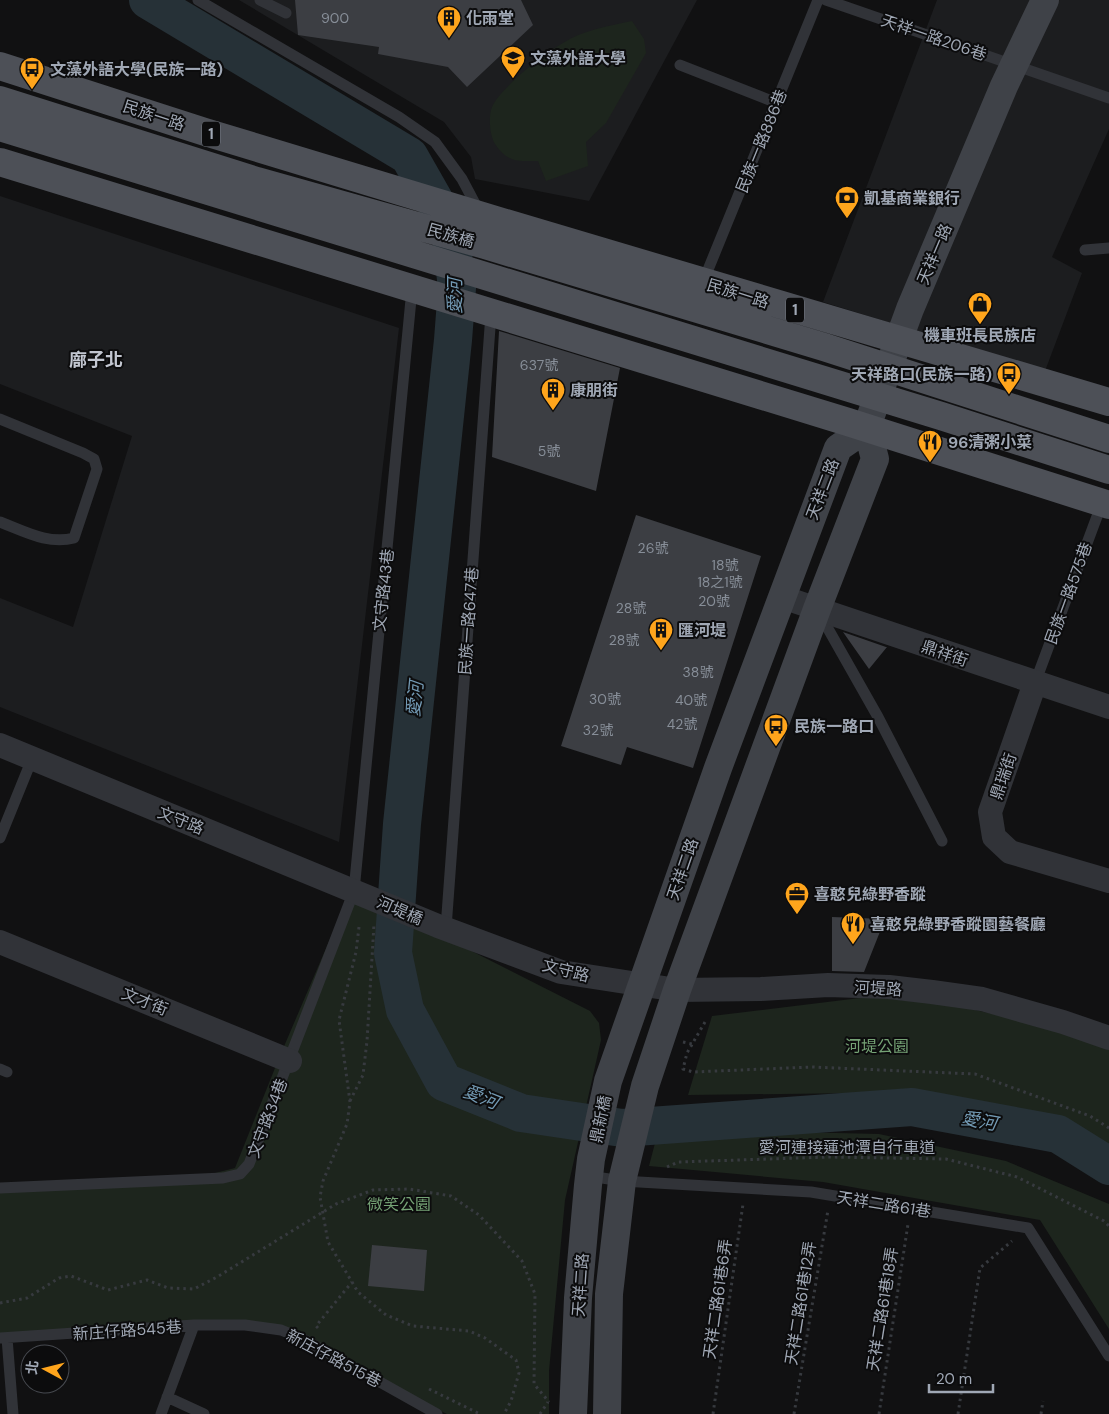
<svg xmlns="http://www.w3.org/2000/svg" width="1109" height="1414" font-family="'DM Sans','Noto Sans TC',sans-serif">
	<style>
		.built { fill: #1c1d1f }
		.green { fill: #1d251d }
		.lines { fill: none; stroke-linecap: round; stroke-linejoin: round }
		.river { stroke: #263137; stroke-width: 38 }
		.building { fill: #3c3e43 }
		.path { stroke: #373a3f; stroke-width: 3; stroke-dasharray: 2.5 4; stroke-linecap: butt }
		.lane { stroke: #313338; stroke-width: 11 }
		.street { stroke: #313338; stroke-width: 24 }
		.secondary { stroke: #3f4248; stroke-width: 28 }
		.primary { stroke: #4d5057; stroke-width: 28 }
		.labels { text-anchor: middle; stroke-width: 4; stroke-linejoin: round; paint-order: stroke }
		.number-label { font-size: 14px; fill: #878e98 }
		.shield { fill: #0c0c0d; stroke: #747983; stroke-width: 1 }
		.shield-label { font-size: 15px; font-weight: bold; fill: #a0a8b5 }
		.poi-label { font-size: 16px; font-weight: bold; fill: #a0a8b5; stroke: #0c0c0d; text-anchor: start }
		.street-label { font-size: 16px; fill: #a0a8b5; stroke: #0c0c0d }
		.park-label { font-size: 16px; fill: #75a275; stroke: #0c0c0d }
		.water-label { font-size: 18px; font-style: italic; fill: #739ab4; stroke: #0c0c0d }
		.neighbourhood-label { font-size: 18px; font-weight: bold; fill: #c2c6d0; stroke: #0c0c0d }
	</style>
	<rect width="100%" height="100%" fill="#111112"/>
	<!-- built -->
	<path class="built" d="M239,0h458l-108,201 -114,-22 -4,-22 -27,-35z
		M937,0h172v129l-57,128 30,16 -37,98 -222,-69z
		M0,196l399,132 -60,514 -339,-135v-109l73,29 59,-191 -132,-52z"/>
	<!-- green -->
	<path class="green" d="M632,21l12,18 2,14 -40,70 -20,19 2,24 -42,15 -8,-20c-21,0 -30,2 -43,-17 -5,-8 -7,-27 -3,-37 8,-19 53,-54 71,-64 20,-13 46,-17 69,-22z
		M351,890l239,121 9,12 2,17 -36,160 -16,171v43h-102l-59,-28 -83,-46 -60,-15 -245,13v-150l211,-14 24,-6 44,-110z
		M868,997l85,8 89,20 67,25v101l-81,-41 -87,-15 -80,-2 -173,2 24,-79z
		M660,1124l9,5 210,5 127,27 103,43v125l-69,-109 -217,-38 -174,-16z"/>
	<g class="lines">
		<!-- river -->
		<path class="river" d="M148,0l261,156 41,72 7,60 -4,52 -51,484 -9,129 12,57 39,72 77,31 101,15 290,-21 146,27 51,32"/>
	</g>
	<!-- building -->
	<path class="building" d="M295,0h226l12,25 -66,62 -19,-20 -70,-13 1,-7 -81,-12z
		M499,331l121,37 -24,123 -104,-34z
		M636,515l125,41 -68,212 -66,-21 -6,18 -60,-19z
		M843,632l43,15h1l-18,22z
		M832,917l53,2 -21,53 -32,-1z
		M372,1245l55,5 -3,41 -56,-5z"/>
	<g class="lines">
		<!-- path -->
		<path class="path" d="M359,927l-3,25 -17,68 11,82 -3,22 -24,57 -3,16 8,45 30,50 28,23 27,11 56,5 16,7 31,22 3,13 -8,28 -7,13
			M705,1022l-18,31 -4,16 10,3 119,-5 163,7 115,42 19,12
			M683,1042l9,2
			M350,1101l13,-26 4,-34 7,-117
			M667,1167l11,-5 151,-5 117,2 71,18 87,44 5,5
			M0,1303l27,-5 32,-20 12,-2 37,14 39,-10 21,8 26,1 23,-12 119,-73 37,-14 36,-1 42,7 28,19 43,46 13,33 -1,90 15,18
			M318,1328l-2,-2 36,-44
			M429,1389l51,25
			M540,1414l8,-12
			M713,1414l30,-210
			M794,1414l34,-204
			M879,1414l29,-190
			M958,1414l22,-146 32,-27
			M1041,1414l2,-13"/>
		<!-- lane -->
		<path class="lane" d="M198,0l201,117 36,25 27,37 18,34
			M260,0l26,13
			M826,0l283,98
			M680,65l97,38
			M1085,250l24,-2
			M703,282l115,-282
			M0,419l83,34 11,6 3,10 -23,69c-26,7 -50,-7 -74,-16
			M818,611l60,106 64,124
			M1035,683l67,-180
			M0,838l32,-79
			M446,928l45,-614
			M0,1069l7,3
			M589,1176l33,5 189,11 217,36 81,128
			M0,1188l223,-10 17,-4 9,-10 105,-273 58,-602
			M0,1338l194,-13h51l36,5 24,10 132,74
			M7,1338l6,76
			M167,1397l37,17
			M161,1414l33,-89"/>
		<!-- street -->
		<path class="street" d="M782,597l327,110
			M1035,683l-45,129 4,25 16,15 99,29
			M0,745l438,181 123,46 116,18 84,-1 67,-4 61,2 43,5 50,7 81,23 46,16
			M0,942l290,119"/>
		<!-- secondary -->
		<path class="secondary" d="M870,418l40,-109 94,-223 41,-86
			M573,1414l5,-116 10,-113 3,-26 17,-78 110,-313 120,-320 29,-20
			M607,1414l2,-120 13,-113 23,-95 32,-96 140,-381 58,-150 -8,-31"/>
		<!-- primary -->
		<path class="primary" d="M0,66l205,66 277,84 627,186
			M0,100l257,81 228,64 339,102 285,92
			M0,127l941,289 168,54
			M0,162l848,260 261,83"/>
	</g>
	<!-- icons -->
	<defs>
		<symbol id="building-pin" viewBox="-11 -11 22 30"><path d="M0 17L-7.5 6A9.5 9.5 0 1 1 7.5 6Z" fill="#ffa51c" stroke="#0c0c0d"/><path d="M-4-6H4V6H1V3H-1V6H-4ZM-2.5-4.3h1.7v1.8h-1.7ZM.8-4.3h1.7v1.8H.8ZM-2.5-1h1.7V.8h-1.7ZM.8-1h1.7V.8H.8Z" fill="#111"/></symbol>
		<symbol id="university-pin" viewBox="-11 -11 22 30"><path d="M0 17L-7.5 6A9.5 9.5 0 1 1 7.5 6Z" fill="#ffa51c" stroke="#0c0c0d"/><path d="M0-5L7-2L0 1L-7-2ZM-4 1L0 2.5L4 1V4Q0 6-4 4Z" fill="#111"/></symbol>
		<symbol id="bus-pin" viewBox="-11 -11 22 30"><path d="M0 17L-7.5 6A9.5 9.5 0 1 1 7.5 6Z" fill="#ffa51c" stroke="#0c0c0d"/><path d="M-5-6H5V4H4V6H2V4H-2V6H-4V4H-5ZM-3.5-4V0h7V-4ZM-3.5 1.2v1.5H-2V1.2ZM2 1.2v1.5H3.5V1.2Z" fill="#111"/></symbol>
		<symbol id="bank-pin" viewBox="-11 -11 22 30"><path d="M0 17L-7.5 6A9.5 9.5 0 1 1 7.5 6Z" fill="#ffa51c" stroke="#0c0c0d"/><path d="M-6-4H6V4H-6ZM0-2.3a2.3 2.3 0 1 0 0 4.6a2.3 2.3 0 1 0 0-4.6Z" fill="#111"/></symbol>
		<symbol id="shop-pin" viewBox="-11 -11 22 30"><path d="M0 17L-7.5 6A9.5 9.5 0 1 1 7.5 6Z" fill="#ffa51c" stroke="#0c0c0d"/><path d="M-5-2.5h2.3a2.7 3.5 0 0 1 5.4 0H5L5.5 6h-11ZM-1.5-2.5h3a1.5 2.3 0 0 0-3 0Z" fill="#111"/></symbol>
		<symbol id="restaurant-pin" viewBox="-11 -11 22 30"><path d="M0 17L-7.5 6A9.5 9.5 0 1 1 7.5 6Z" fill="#ffa51c" stroke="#0c0c0d"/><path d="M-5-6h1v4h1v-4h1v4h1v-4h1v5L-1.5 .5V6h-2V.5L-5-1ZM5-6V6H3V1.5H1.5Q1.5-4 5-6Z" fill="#111"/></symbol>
		<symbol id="office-pin" viewBox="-11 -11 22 30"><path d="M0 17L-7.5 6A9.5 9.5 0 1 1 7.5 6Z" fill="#ffa51c" stroke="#0c0c0d"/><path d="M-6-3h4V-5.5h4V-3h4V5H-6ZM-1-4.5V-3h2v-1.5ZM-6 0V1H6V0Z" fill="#111"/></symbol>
	</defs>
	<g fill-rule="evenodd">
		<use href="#building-pin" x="435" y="4" width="28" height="38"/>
		<use href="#university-pin" x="499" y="44" width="28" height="38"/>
		<use href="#bus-pin" x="18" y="55" width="28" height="38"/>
		<use href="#bank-pin" x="833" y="184" width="28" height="38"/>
		<use href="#shop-pin" x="966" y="290" width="28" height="38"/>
		<use href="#bus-pin" x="995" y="360" width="28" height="38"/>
		<use href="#building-pin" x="539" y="376" width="28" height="38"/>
		<use href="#restaurant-pin" x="916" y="428" width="28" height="38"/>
		<use href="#building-pin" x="647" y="616" width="28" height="38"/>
		<use href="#bus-pin" x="762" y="712" width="28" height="38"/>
		<use href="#office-pin" x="783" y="880" width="28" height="38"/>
		<use href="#restaurant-pin" x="839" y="910" width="28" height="38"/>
	</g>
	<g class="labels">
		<!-- number labels -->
		<g class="number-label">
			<text x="335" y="23">900</text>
			<text x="539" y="370">637號</text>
			<text x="549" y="456">5號</text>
			<text x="653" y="553">26號</text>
			<text x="725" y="570">18號</text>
			<text x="720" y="587">18之1號</text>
			<text x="714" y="606">20號</text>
			<text x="631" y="613">28號</text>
			<text x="624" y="645">28號</text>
			<text x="698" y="677">38號</text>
			<text x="605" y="704">30號</text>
			<text x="691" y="705">40號</text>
			<text x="682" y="729">42號</text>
			<text x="598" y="735">32號</text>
		</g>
		<!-- shield labels -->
		<g class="shield">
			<rect x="202" y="121.5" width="18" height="25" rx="4"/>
			<rect x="786" y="297.5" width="18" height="25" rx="4"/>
		</g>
		<g class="shield-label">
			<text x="211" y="139">1</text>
			<text x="795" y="315">1</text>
		</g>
		<!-- poi labels -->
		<g class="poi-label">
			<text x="466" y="24">化雨堂</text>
			<text x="530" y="64">文藻外語大學</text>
			<text x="50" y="75">文藻外語大學(民族一路)</text>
			<text x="864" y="204">凱基商業銀行</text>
			<text x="980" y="341" text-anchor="middle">機車班長民族店</text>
			<text x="992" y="380" text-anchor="end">天祥路口(民族一路)</text>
			<text x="570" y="396">康朋街</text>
			<text x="948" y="448">96清粥小菜</text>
			<text x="678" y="636">匯河堤</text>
			<text x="794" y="732">民族一路口</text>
			<text x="814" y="900">喜憨兒綠野香蹤</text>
			<text x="870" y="930">喜憨兒綠野香蹤園藝餐廳</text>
		</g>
		<!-- street labels -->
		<g class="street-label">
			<text transform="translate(934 37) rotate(19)" y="6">天祥一路206巷</text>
			<text transform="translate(154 115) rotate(18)" y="6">民族一路</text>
			<text transform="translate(761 141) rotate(-68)" y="6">民族一路886巷</text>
			<text transform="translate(451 235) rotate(16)" y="6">民族橋</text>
			<text transform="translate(934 254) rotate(-67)" y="6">天祥一路</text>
			<text transform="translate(738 293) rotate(17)" y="6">民族一路</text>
			<text transform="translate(822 489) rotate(-69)" y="6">天祥二路</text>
			<text transform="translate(383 590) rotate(-84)" y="6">文守路43巷</text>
			<text transform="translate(1068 593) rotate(-70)" y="6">民族一路575巷</text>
			<text transform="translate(468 621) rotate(-86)" y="6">民族一路647巷</text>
			<text transform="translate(945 653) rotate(19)" y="6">鼎祥街</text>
			<text transform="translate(1003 776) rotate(-71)" y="6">鼎瑞街</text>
			<text transform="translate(181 820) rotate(22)" y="6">文守路</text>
			<text transform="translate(682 869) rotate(-71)" y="6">天祥二路</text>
			<text transform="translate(400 910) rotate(23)" y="6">河堤橋</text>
			<text transform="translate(566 970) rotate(14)" y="6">文守路</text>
			<text transform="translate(878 988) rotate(3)" y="6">河堤路</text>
			<text transform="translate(145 1001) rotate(22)" y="6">文才街</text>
			<text transform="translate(267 1118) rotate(-69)" y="6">文守路34巷</text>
			<text transform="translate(600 1119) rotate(-78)" y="6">鼎新橋</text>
			<text x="847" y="1153">愛河連接蓮池潭自行車道</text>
			<text transform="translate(884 1204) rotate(9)" y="6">天祥二路61巷</text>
			<text transform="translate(580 1285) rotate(-86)" y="6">天祥二路</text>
			<text transform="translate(717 1299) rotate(-82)" y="6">天祥二路61巷6弄</text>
			<text transform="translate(800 1303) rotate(-81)" y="6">天祥二路61巷12弄</text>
			<text transform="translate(882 1309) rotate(-81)" y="6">天祥二路61巷18弄</text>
			<text transform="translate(127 1330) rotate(-4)" y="6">新庄仔路545巷</text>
			<text transform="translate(334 1358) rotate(28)" y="6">新庄仔路515巷</text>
		</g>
		<!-- park labels -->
		<g class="park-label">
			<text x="877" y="1052">河堤公園</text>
			<text x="399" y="1210">微笑公園</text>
		</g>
		<!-- water labels -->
		<g class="water-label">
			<text transform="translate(455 296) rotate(-90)" y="6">愛河</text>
			<text transform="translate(415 699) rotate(-84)" y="6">愛河</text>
			<text transform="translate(481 1097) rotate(22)" y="6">愛河</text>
			<text transform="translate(979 1121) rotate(10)" y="6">愛河</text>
		</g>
		<!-- neighbourhood labels -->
		<g class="neighbourhood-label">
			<text x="96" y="366">廍子北</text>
		</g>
	</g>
	<!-- north arrow -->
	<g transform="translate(45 1369) rotate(277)"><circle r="24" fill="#0c0c0d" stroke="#474a50"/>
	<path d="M0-4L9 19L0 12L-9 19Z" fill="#ffa51c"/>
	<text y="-8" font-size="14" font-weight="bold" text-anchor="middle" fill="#a0a8b5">北</text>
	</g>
	<!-- scale -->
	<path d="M929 1384v8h64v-8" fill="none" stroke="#a0a8b5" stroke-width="2.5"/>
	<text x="936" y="1384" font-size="15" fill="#a0a8b5" stroke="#0c0c0d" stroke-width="4" paint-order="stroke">20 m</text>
</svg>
